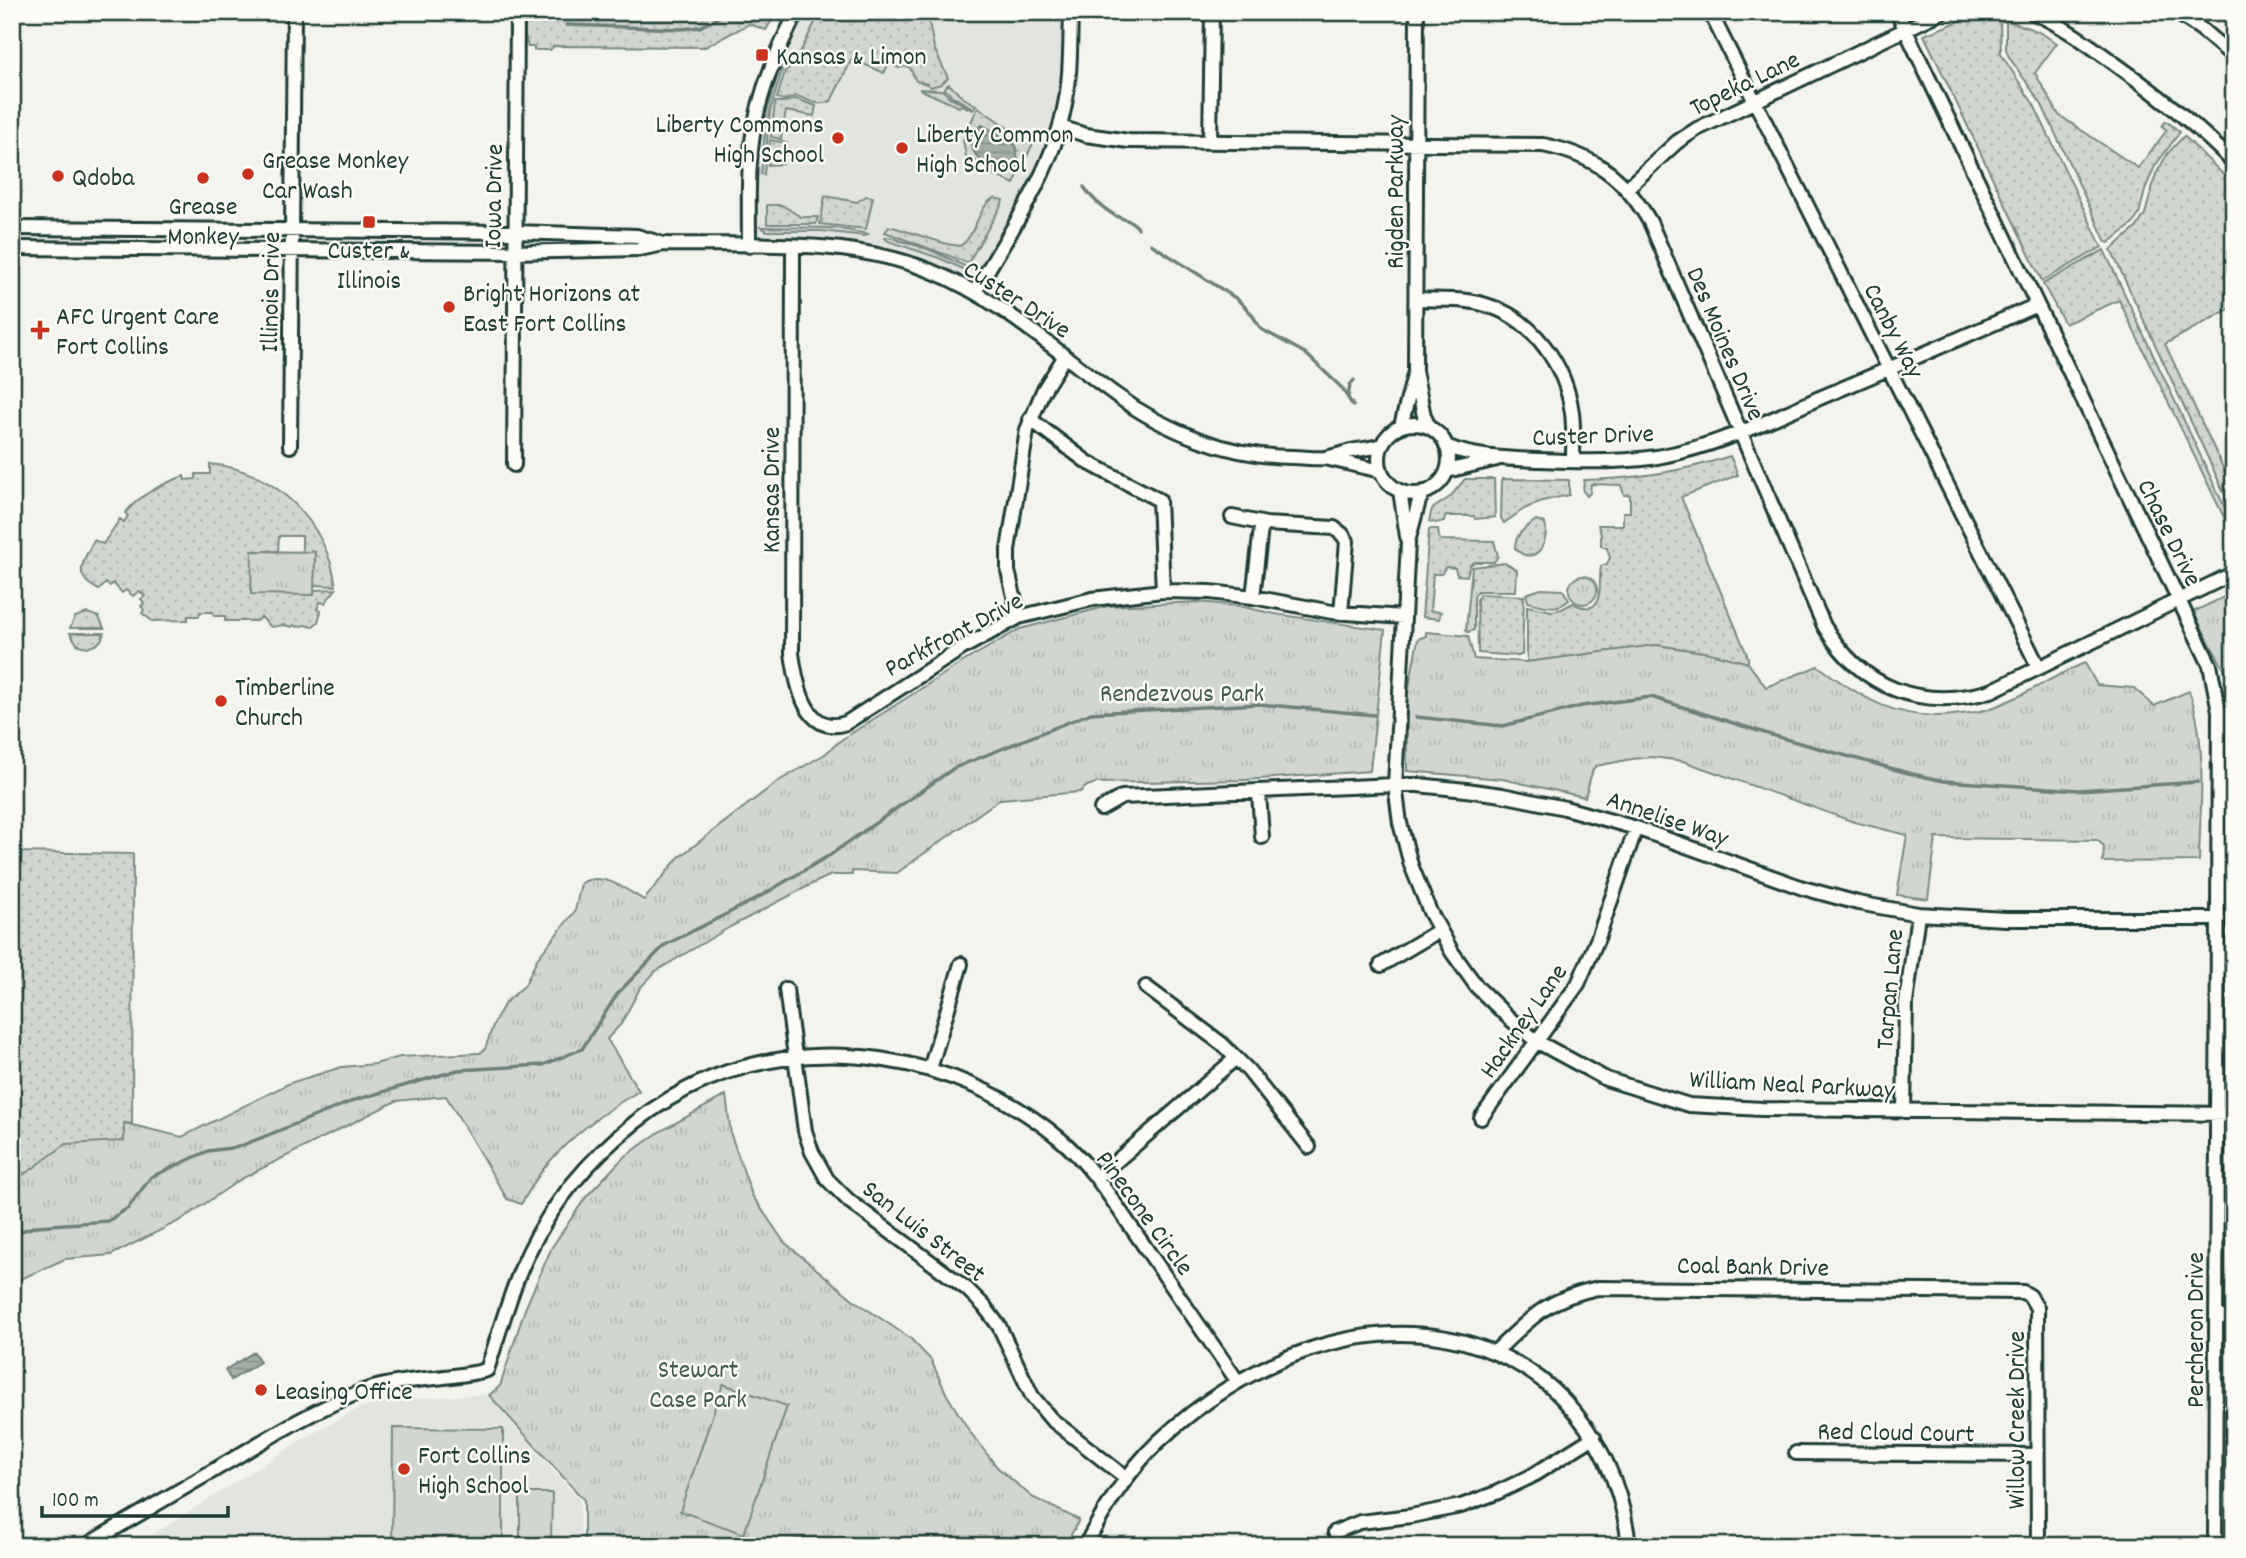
<svg xmlns="http://www.w3.org/2000/svg" width="2246" height="1558" font-family="Dekko,sans-serif">
	<style>
		.built { fill: #e2e5df }
		.grass { fill: url(#grass-dots); stroke: #788a82; stroke-width: 2 }
		.park { fill: url(#park-tufts); stroke: #788a82; stroke-width: 2 }
		.pitch { fill: #d1d6d1; stroke: #788a82; stroke-width: 2 }
		.water { fill: url(#water-rules); stroke: #6e8179; stroke-width: 2 }
		.lines { fill: none; stroke-linecap: round; stroke-linejoin: round }
		.stream { stroke: #6e8179; stroke-width: 3.5 }
		.minor-casing { stroke: #1f3d34; stroke-width: 18 }
		.minor { stroke: #fdfcf7; stroke-width: 12 }
		.poi-dot { fill: #c8321e; stroke: #fdfcf7; stroke-width: 2.5 }
		.labels { text-anchor: middle; stroke-width: 5; stroke-linejoin: round; paint-order: stroke }
		.poi-label { font-size: 26px; fill: #1f3d34; stroke: #fdfcf7; text-anchor: start }
		.street-label { font-size: 26px; fill: #1f3d34; stroke: #fdfcf7 }
		.park-label { font-size: 26px; fill: #435c53; stroke: #fdfcf7 }
	</style>
	<defs>
		<pattern id="grass-dots" width="8" height="8" patternUnits="userSpaceOnUse" patternTransform="scale(1.75)"><rect width="8" height="8" fill="#d1d6d1"/><path d="M2 2h.1M6 6h.1" fill="none" stroke="#b3b9b4" stroke-width="1.8" stroke-linecap="round"/></pattern>
		<pattern id="park-tufts" width="24" height="20" patternUnits="userSpaceOnUse" patternTransform="scale(1.75)"><rect width="24" height="20" fill="#d1d6d1"/><path d="M3 7l-1-3M5 7V3M7 7l1-3M15 17l-1-3M17 17v-4M19 17l1-3" fill="none" stroke="#b3b9b4"/></pattern>
		<pattern id="water-rules" width="6" height="5" patternUnits="userSpaceOnUse" patternTransform="scale(1.75)"><rect width="6" height="5" fill="#a3aea7"/><path d="M0 2.5h6" fill="none" stroke="#848f89"/></pattern>
	</defs>
	<rect width="100%" height="100%" fill="#f4f4ef"/>
	<filter id="ink" filterUnits="userSpaceOnUse"><feTurbulence type="fractalNoise" baseFrequency=".0143" numOctaves="2"/><feDisplacementMap in="SourceGraphic" scale="14" xChannelSelector="R" yChannelSelector="G"/><feConvolveMatrix kernelMatrix="1 2 1 2 8 2 1 2 1" color-interpolation-filters="sRGB"/></filter>
	<g filter="url(#ink)">
		<!-- built -->
		<path class="built" d="M797,12h274l-11,115 -85,165 -89,-35 -137,-11 6,-123z
			M486,1394l94,107 1,45h-446l171,-109 53,-29 45,-9z"/>
		<!-- grass -->
		<path class="grass" d="M528,12h249l-11,18 -17,-6 -44,23 -151,-1 -4,4h-16v-3h-6l-5,-19z
			M820,12h107l7,36 14,30 -7,6 -10,3 -4,-3 -11,-3 -6,-13 -4,-2 -7,2 -10,-4 -5,9 -32,-14 -21,42c-13,6 -22,-1 -34,-5l-13,4 -7,-2 8,-27 10,-8z
			M1980,18l20,2 1,34 33,51 68,142 -60,34 -118,-246 36,-14z
			M2006,20l31,11 20,12 -22,30 24,42 79,53 29,-38 -5,-4 4,-5 14,11 -25,34 -9,21 -7,27 -5,9 -25,20 -3,-1 -64,-137 -33,-48 -3,-8z
			M779,70h3l-12,41 -6,64 -3,-1 6,-63z
			M949,84l13,13 14,8 -3,5 -12,-5 -2,2 -40,-18 23,1 10,9 21,9 -20,-11 -9,-9z
			M796,99l20,7 -2,10 -28,-5 -5,28 -10,-2 4,-35h9z
			M978,107l41,29 15,5 -20,43 -20,-9 -2,-6 -26,-12 -3,-17z
			M2184,136l50,49v83l-11,7 11,21v16l-5,-3 -64,35 69,147v23l-123,-264 26,-23 8,-13 11,-40 12,-21z
			M770,140l17,3 -4,21 -15,1z
			M825,196l32,6 9,-6 7,1 -7,32 -46,-5z
			M994,198l9,2 -1,4 -34,59 -83,-31 4,-5h4l54,17 13,2c17,-11 17,-39 34,-48z
			M767,205h15l19,12h17l-2,7h-49z
			M761,227l74,1 33,6 -3,2 -44,-5h-54z
			M889,237l39,12 43,20h-8l-24,-11 -51,-17 -3,-3z
			M2104,250l130,277v11l-115,-238 -54,24 -22,-40z
			M1730,456l8,19 -57,22 67,160v6l-38,-10 -54,-8 -129,17v-56l25,5 10,-2 11,-6c34,18 25,-22 28,-37l6,-2 3,-6 -3,-10 -6,-2v-12l-3,-9h25v-13h7v-17h-6l-3,-10 -30,-1 -1,9 -3,3 -4,-5 1,-11c50,-1 98,-8 146,-24z
			M210,464c64,5 117,58 126,122l-22,-1 1,-33h-13v-16h-23l-1,15h-26l62,43v-4l22,-1 -11,14 -5,-1 -3,7 4,2 -3,11 -6,5 -7,-2 -8,2 -3,-2 -2,2 -8,-2 -13,2 -10,-10 -4,4h-32v-5h-11l-1,-4h-13l-1,4h-11v4l-36,1 -10,-8 2,-3 -3,-4 3,-3 -3,-4 4,-3 -6,-5 -6,5 -7,-6 -4,3 -9,-10 -3,3 -4,-3 -7,7c-28,-14 -16,-28 -5,-50l9,4 17,-25 4,3 4,-6 -3,-3c16,-19 37,-29 59,-37l1,4 11,-1v-5h14z
			M1465,479h29l1,38 -20,2 -1,-3h-29l-1,5 -8,2 -7,-2 3,-12 18,-12z
			M1502,479l67,1v15l-27,6 -18,8 -20,14 -3,-5z
			M1536,520l9,3c5,20 -11,46 -30,25 0,-14 10,-20 21,-28z
			M1429,529h9l1,9 2,2 53,1 4,15 -4,6h-19l-5,3 -3,11 -10,-1 -2,-7 -10,-1 -3,7h-9l-3,37 11,1 -2,7 -17,-2z
			M1505,563l12,7 -1,21h-38l-4,6v33l-6,2 -2,-2 6,-63z
			M1480,594l44,2 -2,58 -3,2 -41,-3 -1,-54z
			M87,613l12,4 5,11h-34l5,-11z
			M70,633h34c-3,13 -15,17 -27,11z
			M12,852l121,2 -1,270 -8,-1v18l-96,31 -16,8z"/>
		<!-- park -->
		<path class="park" d="M252,551l63,1 -1,43 -63,-1z
			M1569 590a14 14 0 1 1 28 0a14 14 0 1 1-28 0Z
			M1541,589l22,1 6,10c-13,12 -26,5 -41,2l-2,-8z
			M2234,592v342h-2l-1,-252 -38,-70z
			M1199,602l40,4 36,8 110,16 -15,141 -126,9 -148,3 -9,3 -7,6 -80,7 -103,74 -45,-2v4h-21l-17,8 -84,44 -74,44 -16,17 -19,36 -14,15 32,52c-33,19 -69,46 -94,76 -9,11 -16,25 -24,37l-14,-5 -61,-103 -50,5 -155,78 -60,41 -70,35 -46,4 -53,24v-103l16,-8 38,-28 58,-3v-18l58,14 108,-54 52,-16 33,-3 25,-7 80,-4 5,-4 9,-26 11,-20 20,-18 12,-26 38,-48 6,-28c22,-12 44,6 63,17l34,-42 99,-76 48,-28 16,-14 120,-77 59,-34 88,-23z
			M1426,632l42,4 6,23 53,3 129,-17 54,8 38,10 18,24 52,-21c46,34 83,57 143,48 9,-1 18,-2 27,-5 34,-11 64,-33 97,-46l12,22 37,3 20,18 35,-15c19,49 11,118 10,170l-96,1 1,-16 -7,-6 -161,-2 -8,61 -31,-4 10,-60 -53,-13 -171,-61 -31,-4 -20,2 -36,7 -3,3 -8,28 -83,-18 -95,-8v-73l11,-59 8,-3z
			M726,1095l5,40 21,60 32,47 71,59 56,38 20,21 16,35 23,37 27,35 35,30 47,23 -14,26h-481v-46l-95,-105 11,-9 25,-77 27,-62 34,-50 37,-39 36,-26z"/>
		<!-- pitch -->
		<path class="pitch" d="M723,1384l64,22 -43,128 -64,-23z
			M393,1428l110,1v117h-111z
			M520,1493h32l-1,50 -31,1z
			M839,1537l38,9h-82v-7z"/>
		<!-- water -->
		<path class="water" d="M982,125l33,18 4,23c-25,16 -69,-23 -37,-41z
			M254,1352l6,10 -29,18 -6,-10z"/>
		<g class="lines">
			<!-- stream -->
			<path class="stream" d="M566,25l116,4 18,-2 28,-15
				M1084,187c7,11 19,21 30,28 8,5 18,4 24,13
				M1151,244l86,55 14,14 10,16 44,24 37,35 11,18
				M1348,397l2,-12 4,-5
				M1416,717l87,9 79,-20 69,-9 120,38 137,38 36,8 135,9 119,-8
				M12,1234l25,-8 71,-5 20,-13 23,-31 57,-26 30,-4 117,-47 103,-30 85,-5 39,-16 36,-56 47,-48 89,-45 76,-45 124,-87 137,-55 169,-9 114,11"/>
			<defs>
				<path id="minor" d="M1417,12l-2,359 9,45 5,11
					M1710,12l329,656
					M1897,12l313,653 9,46 -4,835
					M2032,12c30,13 56,32 82,51 42,30 84,63 120,100
					M2176,12l25,17 33,28
					M1060,127l26,8 43,6 414,4c51,10 81,32 107,77l174,404c38,63 97,85 167,65l243,-118
					M1210,142l2,-130
					M1627,188l50,-46 20,-13 245,-117
					M12,228l503,4 122,4 23,7
					M749,246c0,-41 -2,-83 6,-123 8,-40 23,-75 42,-111
					M793,247l-1,406c4,29 13,84 54,70l118,-76 55,-30 73,-18 71,-8 47,1 43,5 79,15 72,5
					M12,248l502,4 125,-3 25,-5c88,2 183,-7 267,27 70,28 125,81 185,124 50,37 115,62 177,62 11,0 22,2 32,1 11,-2 21,-6 31,-8 9,-1 17,-2 26,-5
					M975,292c33,-58 76,-117 89,-183 7,-32 6,-65 7,-97
					M1416,299c23,1 48,-1 70,6 47,13 80,61 86,108 2,16 1,32 1,48
					M1030,419l57,43 72,38 4,91
					M1379 459a35 35 0 1 1 70 0a35 35 0 1 1-70 0Z
					M1401,426l13,-51
					M290,446l4,-434
					M1446,446c28,12 65,13 94,14 39,2 79,3 117,-3 58,-10 111,-36 165,-60 72,-30 143,-61 215,-92
					M1325,458l56,13
					M514,465l3,-453
					M1447,471l50,-12
					M1400,491l8,52 -13,242 5,38 11,42 19,47 22,40 25,35 32,31 27,23 70,38 83,26 73,4 472,5
					M1232,517l34,7
					M1409,538l10,-37 5,-9
					M1253,597l8,-69 5,-4 68,4 8,6 5,7 -6,72
					M1019,617l-11,-46v-21l19,-120 16,-39 22,-35
					M1259,793l3,44
					M1101,809l21,-12 273,-12h23l48,5 36,5 63,13 71,20 167,60 55,15 60,11 88,5h213
					M1381,965l59,-35
					M1146,987l76,57 26,26 61,77
					M786,989l19,142 7,21 15,27 22,22 118,88 17,17 15,20 33,70 19,23 75,59
					M930,1069l31,-105
					M1904,1111l2,-108 12,-89
					M1481,1118l97,-134 20,-46 38,-110
					M1098,1177l138,-119
					M2217,1317h17
					M1495,1352c37,-35 51,-53 103,-64l425,4 7,4 7,12 1,238
					M1796,1453l241,2
					M1335,1532l25,-10 51,-6 50,-10 35,-13 34,-16 64,-40
					M85,1546c49,-29 98,-58 148,-87 43,-26 86,-52 133,-69 40,-13 82,-10 121,-20 21,-64 32,-114 73,-170 32,-44 78,-86 127,-111 120,-61 272,-35 373,50 32,27 52,61 76,95 34,49 68,99 102,148
					M1085,1546c20,-38 42,-74 73,-104 84,-80 211,-135 325,-94 30,11 58,28 80,51 39,41 60,91 66,147"/>
			</defs>
			<!-- minor casing -->
			<use href="#minor" class="minor-casing"/>
			<!-- minor -->
			<use href="#minor" class="minor"/>
		</g>
	</g>
	<!-- markers -->
	<g class="poi-dot">
		<rect x="755" y="48" width="14" height="14" rx="3.5"/>
		<circle cx="838" cy="138" r="7"/>
		<circle cx="902" cy="148" r="7"/>
		<circle cx="248" cy="174" r="7"/>
		<circle cx="58" cy="176" r="7"/>
		<circle cx="203" cy="178" r="7"/>
		<rect x="362" y="215" width="14" height="14" rx="3.5"/>
		<circle cx="449" cy="307" r="7"/>
		<path d="M36.5 319.5h7v7h7v7h-7v7h-7v-7h-7v-7h7z"/>
		<circle cx="221" cy="701" r="7"/>
		<circle cx="261" cy="1390" r="7"/>
		<circle cx="404" cy="1469" r="7"/>
	</g>
	<g class="labels">
		<!-- poi labels -->
		<g class="poi-label">
			<text x="776" y="64">Kansas &amp; Limon</text>
			<text x="824" y="132" text-anchor="end">Liberty Commons<tspan x="824" dy="30">High School</tspan></text>
			<text x="916" y="142">Liberty Common<tspan x="916" dy="30">High School</tspan></text>
			<text x="262" y="168">Grease Monkey<tspan x="262" dy="30">Car Wash</tspan></text>
			<text x="72" y="185">Qdoba</text>
			<text x="203" y="214" text-anchor="middle">Grease<tspan x="203" dy="30">Monkey</tspan></text>
			<text x="369" y="258" text-anchor="middle">Custer &amp;<tspan x="369" dy="30">Illinois</tspan></text>
			<text x="463" y="301">Bright Horizons at<tspan x="463" dy="30">East Fort Collins</tspan></text>
			<text x="56" y="324">AFC Urgent Care<tspan x="56" dy="30">Fort Collins</tspan></text>
			<text x="235" y="695">Timberline<tspan x="235" dy="30">Church</tspan></text>
			<text x="275" y="1399">Leasing Office</text>
			<text x="418" y="1463">Fort Collins<tspan x="418" dy="30">High School</tspan></text>
		</g>
		<!-- street labels -->
		<g class="street-label">
			<text transform="translate(1744 82) rotate(-26)" y="9">Topeka Lane</text>
			<text transform="translate(1394 192) rotate(-90)" y="9">Rigden Parkway</text>
			<text transform="translate(492 196) rotate(-89)" y="9">Iowa Drive</text>
			<text transform="translate(269 292) rotate(-89)" y="9">Illinois Drive</text>
			<text transform="translate(1018 298) rotate(33)" y="9">Custer Drive</text>
			<text transform="translate(1895 330) rotate(63)" y="9">Canby Way</text>
			<text transform="translate(1727 343) rotate(67)" y="9">Des Moines Drive</text>
			<text transform="translate(1593 434) rotate(-2)" y="9">Custer Drive</text>
			<text transform="translate(770 490) rotate(-90)" y="9">Kansas Drive</text>
			<text transform="translate(2171 532) rotate(64)" y="9">Chase Drive</text>
			<text transform="translate(953 633) rotate(-28)" y="9">Parkfront Drive</text>
			<text transform="translate(1668 817) rotate(19)" y="9">Annelise Way</text>
			<text transform="translate(1888 989) rotate(-85)" y="9">Tarpan Lane</text>
			<text transform="translate(1522 1020) rotate(-55)" y="9">Hackney Lane</text>
			<text transform="translate(1792 1083) rotate(3)" y="9">William Neal Parkway</text>
			<text transform="translate(1146 1212) rotate(54)" y="9">Pinecone Circle</text>
			<text transform="translate(925 1230) rotate(38)" y="9">San Luis Street</text>
			<text transform="translate(1753 1265) rotate(1)" y="9">Coal Bank Drive</text>
			<text transform="translate(2194 1330) rotate(-90)" y="9">Percheron Drive</text>
			<text transform="translate(2015 1420) rotate(-90)" y="9">Willow Creek Drive</text>
			<text transform="translate(1896 1431) rotate(1)" y="9">Red Cloud Court</text>
		</g>
		<!-- park labels -->
		<g class="park-label">
			<text x="1182" y="701">Rendezvous Park</text>
			<text x="698" y="1377">Stewart<tspan x="698" dy="30">Case Park</tspan></text>
		</g>
	</g>
	<!-- margin -->
	<rect width="2246" height="1558" fill="none" stroke="#fdfcf7" stroke-width="42"/>
	<rect x="21" y="21" width="2204" height="1516" fill="none" stroke="#1f3d34" stroke-width="2.5" filter="url(#ink)"/>
	<!-- scale -->
	<path d="M42 1506v10h186v-10" fill="none" stroke="#1f3d34" stroke-width="3.5"/>
	<text x="52" y="1506" font-size="21" fill="#1f3d34" stroke="#fdfcf7" stroke-width="5" paint-order="stroke">100 m</text>
</svg>
